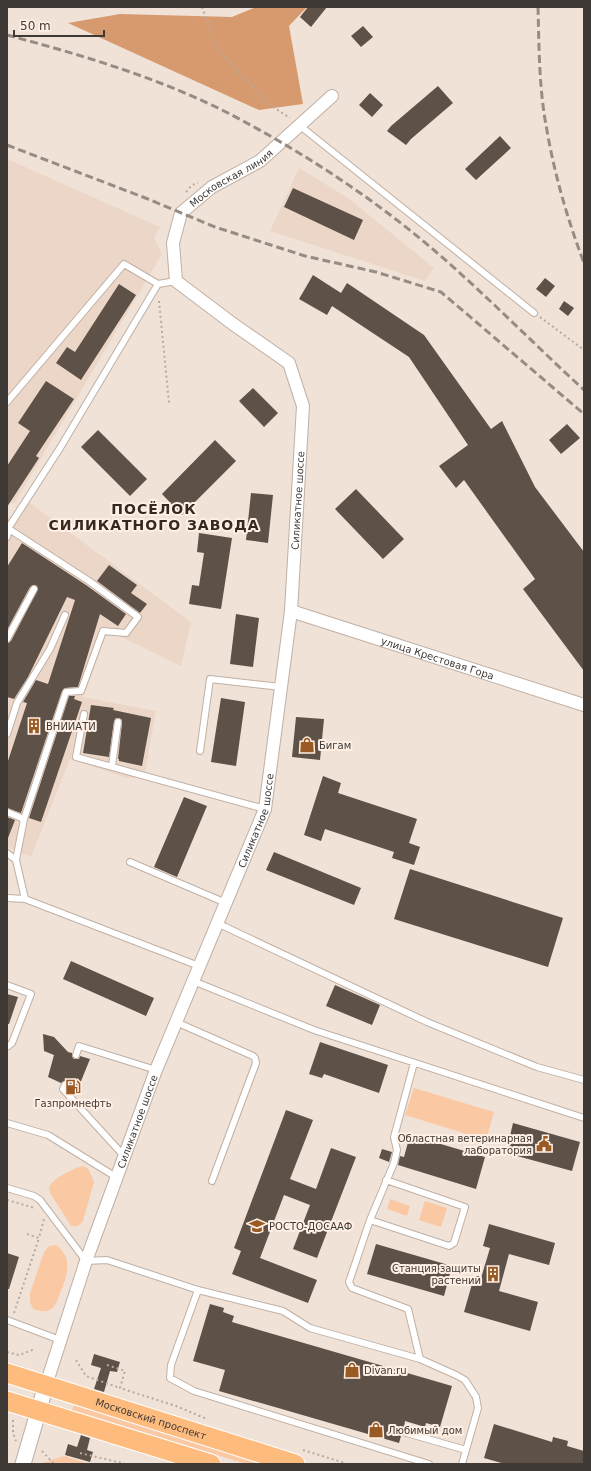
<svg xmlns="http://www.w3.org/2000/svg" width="591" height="1471" font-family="'DejaVu Sans',sans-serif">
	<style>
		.built { fill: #ecd6c7 }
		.green { fill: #fbc8a4 }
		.forest { fill: #d69a6e }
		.building { fill: #5e5148 }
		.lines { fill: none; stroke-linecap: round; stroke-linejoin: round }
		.service-casing { stroke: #bfb0a5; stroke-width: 8 }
		.minor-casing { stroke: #bfb0a5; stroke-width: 14 }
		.tertiary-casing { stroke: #bfb0a5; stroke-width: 17 }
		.primary-casing { stroke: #fff; stroke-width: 21 }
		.path { stroke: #b6aaa1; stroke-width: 2; stroke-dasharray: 2 3; stroke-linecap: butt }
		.service { stroke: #fff; stroke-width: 6 }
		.minor { stroke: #fff; stroke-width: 12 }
		.tertiary { stroke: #fff; stroke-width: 15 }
		.primary { stroke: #fdbb7e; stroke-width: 19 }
		.rail { stroke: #968c84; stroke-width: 3; stroke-dasharray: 8 4; stroke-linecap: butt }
		.labels { text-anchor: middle; stroke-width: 4; stroke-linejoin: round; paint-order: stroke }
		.street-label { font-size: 10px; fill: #3f3935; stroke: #ffefe4 }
		.poi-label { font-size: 10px; fill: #3f3935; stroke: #ffefe4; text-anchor: start }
		.district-label { font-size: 14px; font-weight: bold; letter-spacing: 1px; fill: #342920; stroke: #ffefe4 }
	</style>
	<rect width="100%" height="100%" fill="#f1e2d7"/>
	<!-- built -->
	<path class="built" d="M7,159l153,68 -6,11 8,16 -148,250 -7,-4z
		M299,168l49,30 86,70 -9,13 -155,-50z
		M30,503l161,119 -10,44 -74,-36 -24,67 73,14 -12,67h-17l-57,-19 -39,98 -24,-10v-328z"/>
	<!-- green -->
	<path class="green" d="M414,1088l80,24 -8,28 -81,-25z
		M84,1166l5,4 5,12 -11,39c-4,5 -6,6 -12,5l-21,-33 -1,-6c6,-10 24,-19 35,-21z
		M390,1199l20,7 -3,10 -20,-7z
		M425,1201l22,7 -6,19 -22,-7z
		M56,1245c18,13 11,31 4,48 -2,6 -4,13 -9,16 -6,4 -12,2 -18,0l-3,-7v-9l14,-41 5,-6z
		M74,1405l190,59h-18l-174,-54z
		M64,1456l25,8h-50z"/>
	<!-- forest -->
	<path class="forest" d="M256,7h51l-18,19 14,78 -44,6 -191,-87 52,-9 112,3z"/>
	<!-- building -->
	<path class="building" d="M308,7h19l-16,20 -11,-10z
		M363,26l10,11 -12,10 -10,-11z
		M438,86l15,17 -42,36 -5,6 -19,-14 4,-5z
		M370,93l13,12 -11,12 -13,-12z
		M500,136l11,12 -35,32 -11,-11z
		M293,188l70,32 -9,20 -70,-33z
		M313,275l28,18 6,-10 77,52 67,94 11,-8 33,66 49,65v119l-61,-82 12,-10 -71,-99 -8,8 -17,-22 29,-21 -59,-88 -77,-51 -5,9 -28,-16z
		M545,278l10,8 -9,11 -10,-8z
		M119,284l17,11 -55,85 -25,-17 11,-16 8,5z
		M564,301l10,7 -6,8 -9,-7z
		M46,381l28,18 -38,57 3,2 -32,49v-41l23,-35 -12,-8z
		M253,388l25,25 -14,14 -25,-26z
		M567,424l13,14 -19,16 -12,-14z
		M98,430l49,49 -17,17 -49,-49z
		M215,440l21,21 -54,54 -20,-21z
		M356,489l48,50 -21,20 -48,-50z
		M251,493l22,2 -5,48 -22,-3z
		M199,533l33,5 -11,71 -32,-5 3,-19 7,1 5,-33 -7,-1z
		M22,543l64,42 40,29 -8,12 -18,-12 -22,73 -13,1 -3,3 -41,122 -14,-5v-44l20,-61 -4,-1 13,-22 12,4 27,-84 -8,-3 -39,80 -14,22 -7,-2v-54l4,-2 27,-52 -2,-4 -6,2 -23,43v-63z
		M109,565l28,20 -6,8 16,11 -7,9 -43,-32z
		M236,614l23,4 -6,49 -23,-3z
		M69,696h6l-1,3 8,3 -41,120 -12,-4z
		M221,698l24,4 -9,64 -25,-4z
		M91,705l23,3 -1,2 38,8 -9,48 -23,-5v-2h-1l4,-36v-3l-3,-2h-3l-2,3 -5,36 -26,-4z
		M296,717l28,2 -4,41 -28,-3z
		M323,776l18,7 -3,10 79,26 -8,24 11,4 -6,18 -22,-7 2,-6 -69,-23 -4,12 -17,-6z
		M184,797l23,9 -30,71 -23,-10z
		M7,817l8,3 -7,18h-1z
		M274,852l87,36 -7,17 -88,-35z
		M410,869l153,49 -15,49 -154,-48z
		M71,961l83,37 -8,18 -83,-37z
		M335,985l45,20 -8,20 -46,-19z
		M7,994l11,3 -9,27h-2z
		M43,1034l11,3 14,15 4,1v3l2,3h5l1,-3 10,3 -13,32 -8,-4v-3l-2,-3h-3l-3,2 -13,-6 6,-22 -10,-4z
		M320,1042l68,23 -9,28 -55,-19 -2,4 -13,-4z
		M286,1110l27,10 -23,59 26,10 15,-41 25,9 -39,101 -24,-9 17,-44 -26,-10 -24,63 57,22 -9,23 -76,-29 9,-23 -7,-3z
		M513,1123l67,19 -8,29 -66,-18z
		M410,1135l75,22 -9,32 -78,-24 2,-9 4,1z
		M382,1149l10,3 -3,10 -10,-4z
		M489,1224l66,19 -6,22 -40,-11 -10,37 39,11 -8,29 -66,-19 8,-28 7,1 11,-37 -7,-2z
		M376,1244l76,22 -8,30 -77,-22z
		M7,1253l12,4 -10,32h-2z
		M210,1304l14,4 -1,4 11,4 -2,6 220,64 -12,41 -14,-4 -1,4 -20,-6 -1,7 -5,2v3l2,3 -2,7 -180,-52 6,-21 -32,-9z
		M94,1354l26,8 -3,10 -7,-1 -6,21 -10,-3 7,-21 -10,-3z
		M494,1424l58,18 1,-5 15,4 -1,5 17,5v13h-79l-21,-6z
		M81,1435l9,3 -3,12 6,2 -3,10 -25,-7 3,-11 9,3z"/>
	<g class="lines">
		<defs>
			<path id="service" d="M299,125l235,188
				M7,402l117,-138 34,20
				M7,530l53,-82 98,-164 18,-3
				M7,537l2,-8 80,52 49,36 -12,16 -23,-2 -22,60 -15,1 -42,127 -8,41 9,39
				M7,639l27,-50
				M84,714l-8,43 189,52
				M7,734l10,-31 33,-54 15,-34
				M200,751l10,-72 71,8
				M112,766l6,-44
				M7,812l17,7
				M7,853l9,7
				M130,862l96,41
				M7,898l18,1 174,67
				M217,923l210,99 110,45 47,13
				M193,981l121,49 270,88
				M7,985l24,9 -19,49 -5,4
				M176,1022l77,34 2,2 1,5 -44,118
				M76,1055l3,-9 77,24
				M414,1063l-20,74 3,13 -3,13 -24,57 -21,62 3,6 56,21 12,50 36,16 9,5 11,17 2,11 -16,56
				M65,1085l-2,4 61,67
				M7,1123l41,12 68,42
				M7,1188l27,8 6,4 46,61 21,-1 91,30 -27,75 -1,13 24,13 235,73
				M370,1220l79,26 5,-3 11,-36 -79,-27
				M198,1290l85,21 27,17 110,31
				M7,1320l53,20
				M403,1432l63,18"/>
			<g id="minor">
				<path id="s1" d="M291,611l293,94"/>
				<path id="s2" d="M46,1385l40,-124 70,-191 109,-261 26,-198 12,-205 -14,-43 -56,-39 -57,-43 -3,-38 8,-30 31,-26 48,-26 72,-65"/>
			</g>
			<path id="tertiary" d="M23,1464l23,-79"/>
			<g id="primary">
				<path id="s3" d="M7,1373l288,91"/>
				<path d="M7,1401l204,63"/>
			</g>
		</defs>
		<!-- service casing -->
		<use href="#service" class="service-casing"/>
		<!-- minor casing -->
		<use href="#minor" class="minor-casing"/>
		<!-- tertiary casing -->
		<use href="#tertiary" class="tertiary-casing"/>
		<!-- primary casing -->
		<use href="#primary" class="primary-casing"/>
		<!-- path -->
		<path class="path" d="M202,7l17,44 48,52 23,15
			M186,192l6,-7 6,-2
			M159,301l10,102
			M540,317l44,33
			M7,1200l28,8
			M27,1234l12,4 5,-19
			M14,1313l25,-75
			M7,1352l12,3 16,-6
			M76,1360l10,16 34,12
			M107,1365l18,6 -5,17 56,18 31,13
			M13,1420v13l3,8
			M303,1450l45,14
			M42,1451l12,13
			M80,1453l46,11"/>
		<!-- service -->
		<use href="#service" class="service"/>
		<!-- minor -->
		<use href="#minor" class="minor"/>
		<!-- tertiary -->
		<use href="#tertiary" class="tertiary"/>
		<!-- primary -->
		<use href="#primary" class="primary"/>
		<!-- rail -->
		<path class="rail" d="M538,7c1,39 1,80 8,118 8,48 21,93 38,138
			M7,35c75,20 152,43 221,78 73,38 144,84 207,138 51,44 99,93 149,139
			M7,145l141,54 67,28 90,29 71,16 65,20 143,122"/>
	</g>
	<!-- icons -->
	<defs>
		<symbol id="building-bare" viewBox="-9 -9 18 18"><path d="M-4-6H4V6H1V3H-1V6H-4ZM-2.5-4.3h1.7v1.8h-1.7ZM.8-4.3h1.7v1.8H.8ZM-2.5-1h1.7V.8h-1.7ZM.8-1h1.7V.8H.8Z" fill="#9a5a24" stroke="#ffefe4" stroke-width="2.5" paint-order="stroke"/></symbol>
		<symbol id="shop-bare" viewBox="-9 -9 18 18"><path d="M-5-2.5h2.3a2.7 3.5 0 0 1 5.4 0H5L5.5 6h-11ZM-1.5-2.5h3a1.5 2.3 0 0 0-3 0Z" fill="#9a5a24" stroke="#ffefe4" stroke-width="2.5" paint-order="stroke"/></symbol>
		<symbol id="fuel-bare" viewBox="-9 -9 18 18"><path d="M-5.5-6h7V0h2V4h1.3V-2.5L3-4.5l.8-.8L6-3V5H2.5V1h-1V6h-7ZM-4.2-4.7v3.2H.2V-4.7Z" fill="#9a5a24" stroke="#ffefe4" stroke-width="2.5" paint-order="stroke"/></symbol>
		<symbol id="civic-bare" viewBox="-9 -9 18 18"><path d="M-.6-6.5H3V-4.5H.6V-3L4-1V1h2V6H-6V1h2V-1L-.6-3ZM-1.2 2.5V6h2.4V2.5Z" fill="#9a5a24" stroke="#ffefe4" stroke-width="2.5" paint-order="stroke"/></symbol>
		<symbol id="university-bare" viewBox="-9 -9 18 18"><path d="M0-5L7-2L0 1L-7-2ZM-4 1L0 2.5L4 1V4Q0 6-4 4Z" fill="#9a5a24" stroke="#ffefe4" stroke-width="2.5" paint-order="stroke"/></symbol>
	</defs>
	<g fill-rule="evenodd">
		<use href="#building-bare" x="23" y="715" width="22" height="22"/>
		<use href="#shop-bare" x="296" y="734" width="22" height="22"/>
		<use href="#fuel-bare" x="62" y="1076" width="22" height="22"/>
		<use href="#civic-bare" x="533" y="1133" width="22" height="22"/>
		<use href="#university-bare" x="246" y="1215" width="22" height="22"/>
		<use href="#building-bare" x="482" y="1263" width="22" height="22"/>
		<use href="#shop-bare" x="341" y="1359" width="22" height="22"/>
		<use href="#shop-bare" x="365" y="1419" width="22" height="22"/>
	</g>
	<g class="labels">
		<!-- street labels -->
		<g class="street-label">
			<text dy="4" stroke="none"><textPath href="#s2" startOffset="1337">Московская линия</textPath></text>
			<text dy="4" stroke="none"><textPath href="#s2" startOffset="927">Силикатное шоссе</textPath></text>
			<text dy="4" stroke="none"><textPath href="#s1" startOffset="154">улица Крестовая Гора</textPath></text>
			<text dy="4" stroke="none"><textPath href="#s2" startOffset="603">Силикатное шоссе</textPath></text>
			<text dy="4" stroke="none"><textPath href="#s2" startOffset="279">Силикатное шоссе</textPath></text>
			<text dy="4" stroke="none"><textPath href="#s3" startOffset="151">Московский проспект</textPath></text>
		</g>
		<!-- poi labels -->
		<g class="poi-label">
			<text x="46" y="730">ВНИИАТИ</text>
			<text x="319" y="749">Бигам</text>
			<text x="73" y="1107" text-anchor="middle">Газпромнефть</text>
			<text x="532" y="1142" text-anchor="end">Областная ветеринарная<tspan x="532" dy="12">лаборатория</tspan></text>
			<text x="269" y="1230">РОСТО-ДОСААФ</text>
			<text x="481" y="1272" text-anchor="end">Станция защиты<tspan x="481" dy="12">растений</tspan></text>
			<text x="364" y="1374">Divan.ru</text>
			<text x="388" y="1434">Любимый дом</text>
		</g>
		<!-- district labels -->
		<g class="district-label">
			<text x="154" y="514">ПОСЁЛОК<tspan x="154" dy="16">СИЛИКАТНОГО ЗАВОДА</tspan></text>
		</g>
	</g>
	<!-- border -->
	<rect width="591" height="1471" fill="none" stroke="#3f3935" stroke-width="16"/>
	<!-- scale -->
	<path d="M14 30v6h90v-6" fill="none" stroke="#3f3935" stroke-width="2"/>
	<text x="20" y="30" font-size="12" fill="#3f3935" stroke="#ffefe4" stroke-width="3" paint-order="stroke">50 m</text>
</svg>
